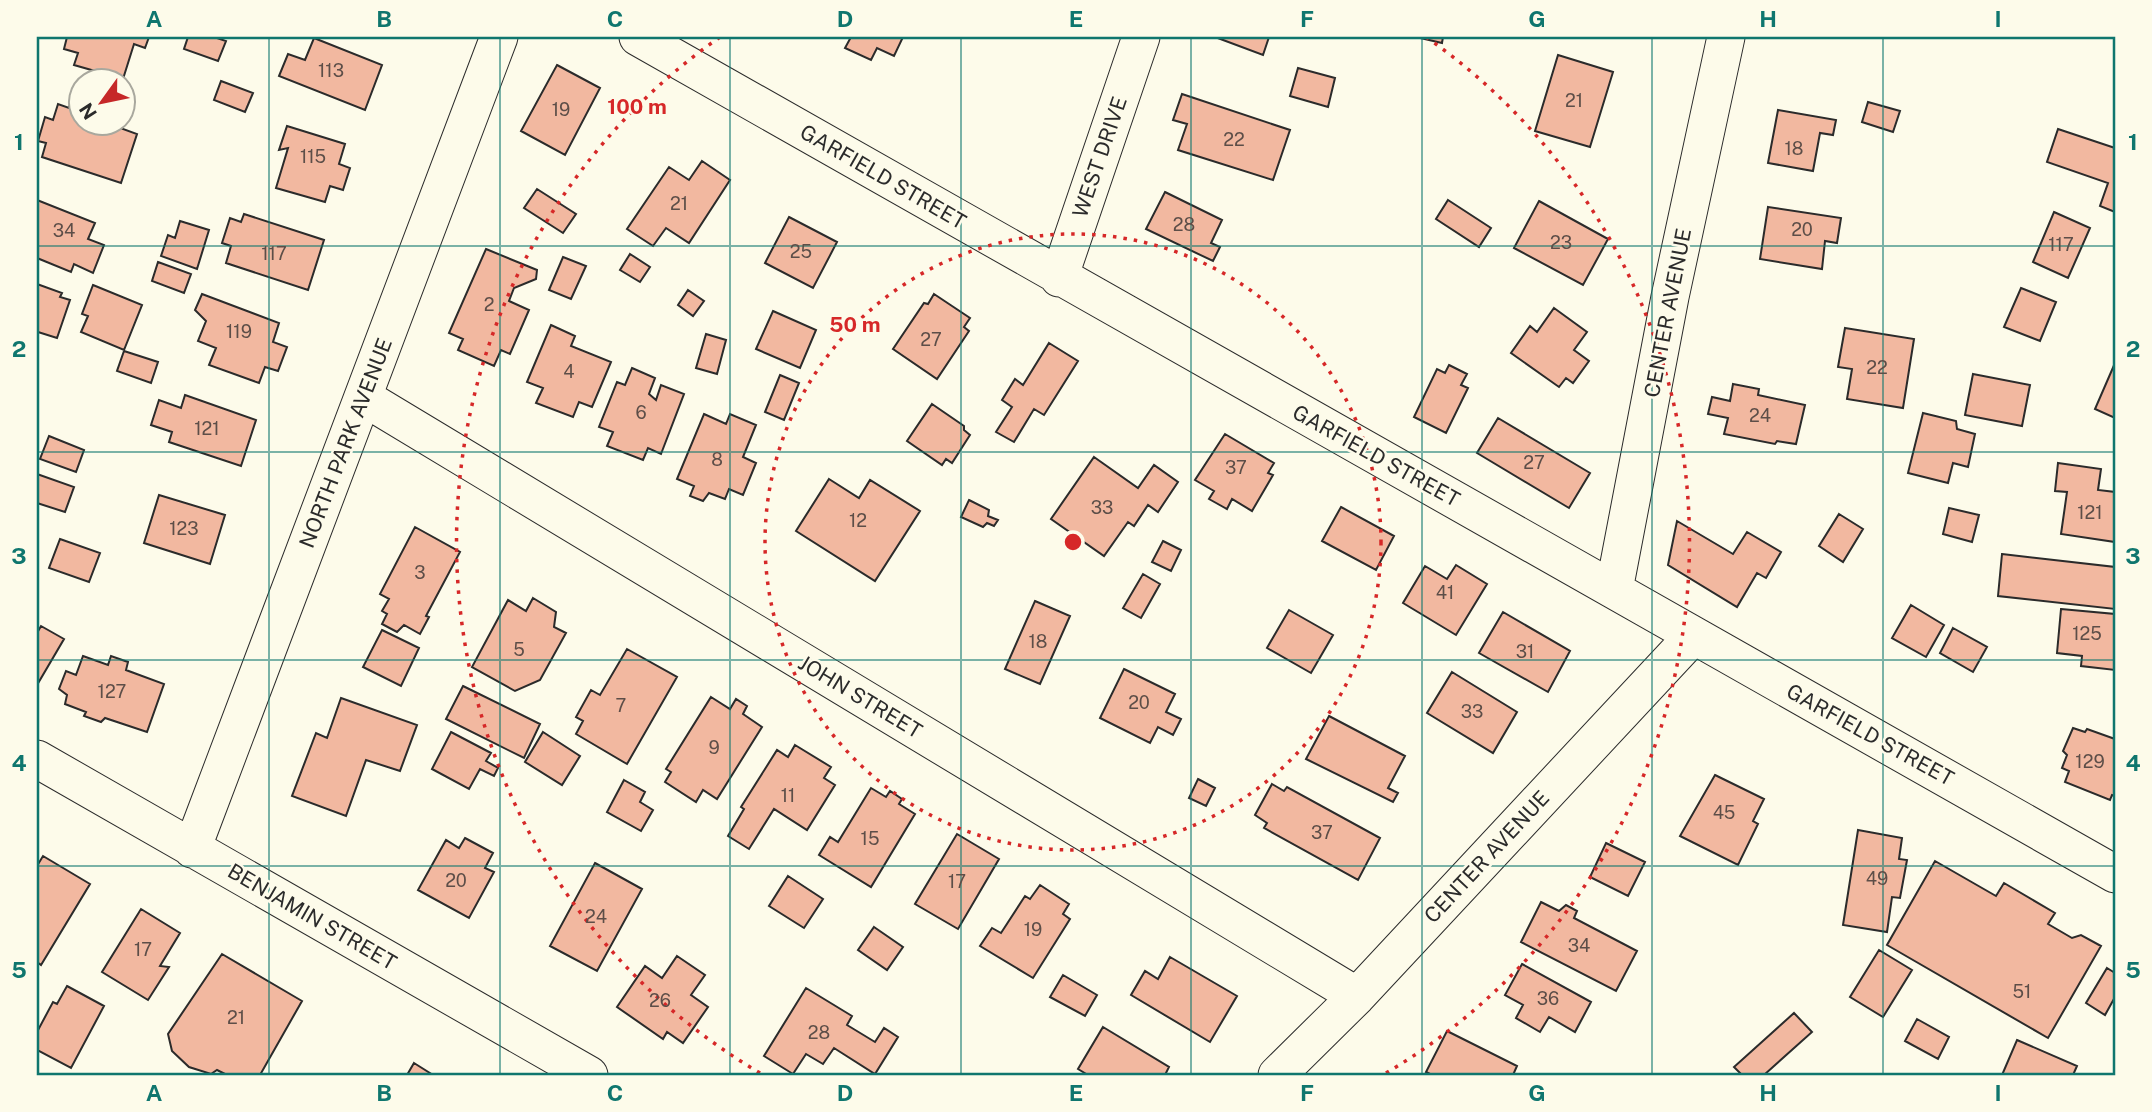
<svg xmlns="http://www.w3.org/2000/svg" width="2152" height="1112" font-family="'Public Sans',sans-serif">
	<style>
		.building { fill: #f2b8a0; stroke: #2b2b2b; stroke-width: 2 }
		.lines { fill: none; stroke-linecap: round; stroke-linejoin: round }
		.minor-casing { stroke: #2b2b2b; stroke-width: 39 }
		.minor { stroke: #fdfbea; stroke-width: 37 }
		.grid { fill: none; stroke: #0f766e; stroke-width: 2; stroke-opacity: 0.55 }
		.ring { fill: none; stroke: #d62828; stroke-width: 3.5; stroke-dasharray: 3.5 7 }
		.labels { text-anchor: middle; stroke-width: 5; stroke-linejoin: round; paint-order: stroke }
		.number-label { font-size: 18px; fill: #5d4e48 }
		.street-label { font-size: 21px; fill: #2b2b2b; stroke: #fdfbea }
		.centre { fill: #d62828; stroke: #fdfbea; stroke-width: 3.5 }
		.ring-label { font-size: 21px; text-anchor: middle; font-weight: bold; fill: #d62828; stroke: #fdfbea; stroke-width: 5; stroke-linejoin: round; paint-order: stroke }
		.neatline { fill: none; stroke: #0f766e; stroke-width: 2.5 }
		.grid-label { font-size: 23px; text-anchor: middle; font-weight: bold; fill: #0f766e }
	</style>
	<rect width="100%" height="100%" fill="#fdfbea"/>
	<!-- building -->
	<path class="building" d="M67,37h82l-4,11 -11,-4 -11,35 -49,-14 4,-12 -14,-4z
		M188,37h26l12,4 -8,20 -34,-12z
		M851,37h52l-9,19 -17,-8 -6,12 -26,-12z
		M1215,37h54l-6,18z
		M1416,37h27l-1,6z
		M314,38l68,27 -17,45 -86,-34 9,-22 17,6z
		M1558,55l55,17 -23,75 -55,-16z
		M557,65l43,23 -35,67 -44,-24z
		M1298,68l37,10 -7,29 -38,-11z
		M221,81l32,12 -8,19 -31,-12z
		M1182,94l108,36 -17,50 -95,-30 9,-26 -14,-4z
		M72,96l8,3v23h24l33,12 -16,49 -79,-26 4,-14 -8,-2 7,-24 8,3 5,-16 11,4z
		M1868,102l32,9 -7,21 -31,-10z
		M1778,110l58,10 -3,15 -13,-2 -7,38 -45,-8z
		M287,126l58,18 -6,20 11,4 -7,22 -13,-4 -5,16 -49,-14 12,-40 -9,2z
		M2058,129l57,19v64l-15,-6 8,-23 -61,-21z
		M702,161l28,19 -41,63 -23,-15 -13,18 -26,-17 42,-62 20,13z
		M537,189l39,25 -13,19 -39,-25z
		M1165,192l57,28 -11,23 9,4 -7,14 -67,-32z
		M37,200l58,23 -7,16 16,6 -11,28 -19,-9 -3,8 -34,-14z
		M1448,200l43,28 -12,19 -43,-28z
		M1539,201l69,38 -25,46 -69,-37z
		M1768,207l73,11 -4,25 -12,-2 -3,28 -62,-10z
		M2054,212l36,16 -22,50 -35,-16z
		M244,214l80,26 -16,50 -82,-27 5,-17 -9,-3 8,-25 11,4z
		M789,217l48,25 -24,46 -48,-25z
		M180,221l29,9 -12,39 -36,-13 7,-21 7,3z
		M486,249l51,21 -1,9 -22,9 -5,13 20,9 -19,44 -9,-4 -7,16 -36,-16 5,-11 -14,-6z
		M630,254l20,13 -10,15 -20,-12z
		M563,257l23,9 -15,33 -22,-9z
		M158,262l33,12 -7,19 -32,-12z
		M37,284l25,9 -2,4 10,3 -13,38 -19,-6 -1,2z
		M93,285l49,20 -18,45 -43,-18 7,-16 -6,-2z
		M2021,288l35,14 -16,39 -36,-14z
		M688,290l16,11 -11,15 -15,-11z
		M202,294l77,29 -6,19 14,5 -9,24 -13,-4 -6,16 -50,-18 7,-17 -18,-7 8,-20 -11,-11z
		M934,294l36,24 -6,9 5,4 -32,48 -44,-30 31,-46 4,1z
		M1554,308l33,24 -13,18 15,11 -16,22 -7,-5 -7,9 -48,-34 19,-27 7,6z
		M773,311l43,19 -16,38 -44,-19z
		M551,325l24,11 -4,10 40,16 -19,45 -13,-5 -6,15 -37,-14 7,-15 -16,-6z
		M1845,328l69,11 -11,69 -56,-9 5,-30 -14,-2z
		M706,334l20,6 -9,34 -21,-6z
		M1049,343l29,18 -34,54 -10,-6 -20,33 -18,-10 16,-25 -10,-7 13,-21 8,6z
		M124,351l34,11 -7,21 -34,-12z
		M2115,363v55l-20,-9z
		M1449,365l18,9 -6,11 7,3 -22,45 -32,-16 23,-48 8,4z
		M632,368l23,10 -6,16 7,6 5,-15 23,9 -23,60 -13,-6 -5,12 -36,-14 6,-14 -14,-5 18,-45 8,3z
		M1973,374l57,11 -8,41 -57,-11z
		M780,375l19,8 -15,37 -19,-8z
		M1733,384l26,5 -1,6 47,10 -9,39 -19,-3 -2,3 -51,-10 4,-16 -20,-4 4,-17 18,4z
		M185,395l71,25 -15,46 -72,-24 3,-10 -21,-7 8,-25 22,8z
		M932,404l32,22v4l6,5 -18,28 -6,-4 -4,6 -35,-24z
		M1923,413l33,8 1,8 18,5 -7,33 -15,-4 -5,20 -40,-10z
		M704,414l22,10 4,-10 26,11 -13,32 13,6 -13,32 -14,-6 -4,10 -16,-6 -6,8 -13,-5 4,-10 -17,-7z
		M1498,418l92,55 -21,35 -92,-55z
		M1225,434l49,29 -6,10 5,2 -21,36 -20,-12 -5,10 -18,-10 5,-8 -19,-11z
		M49,436l35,14 -8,22 -36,-13z
		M1094,457l44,31 16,-23 24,17 -20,30 -10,-7 -14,21 -6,-4 -24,34 -53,-37z
		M2058,463l43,6 -3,21 17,2v50l-54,-8 6,-42 -12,-1z
		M37,474l37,13 -9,25 -28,-9z
		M829,479l30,19 11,-18 50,31 -45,70 -79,-50z
		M159,495l66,20 -15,49 -66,-21z
		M969,500l20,10 -1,6 10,4 -4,6 -7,-3 -4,4 -22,-10z
		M1341,507l53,29 -18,34 -54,-29z
		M1949,508l30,7 -7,27 -29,-8z
		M1839,514l24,15 -20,33 -24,-16z
		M1677,521l56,33 14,-22 34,20 -15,26 -9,-5 -20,34 -69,-42z
		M415,527l45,25 -34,64 3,1 -9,17 -16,-9 -7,7 -15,-8 5,-10 -5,-3 7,-12 -9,-5z
		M60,539l40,14 -11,29 -40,-14z
		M1163,541l18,9 -10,21 -19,-9z
		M2002,554l113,13v42l-117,-13z
		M1456,565l31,19 -31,51 -53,-32 22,-37 22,13z
		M1143,574l17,10 -19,34 -18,-10z
		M533,598l23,14 -2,15 12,6 -26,47 -25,11 -43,-24 36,-67 18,11z
		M1035,601l35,15 -30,68 -35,-15z
		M1911,605l33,20 -18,32 -34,-19z
		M2061,609l54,5v56l-34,-4 1,-10 -25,-3z
		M1289,610l44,25 -22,38 -44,-25z
		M1503,612l67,39 -22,41 -69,-39z
		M41,626l23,13 -27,46v-52z
		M1953,628l34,19 -14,25 -33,-19z
		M382,630l37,18 -18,38 -38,-19z
		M627,649l50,28 -50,87 -51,-30 7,-13 -7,-4 15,-27 9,5z
		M83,656l25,9 3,-9 17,6 -2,8 38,14 -17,48 -42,-14 -4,4 -17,-6 2,-4 -21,-8 2,-9 -8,-6 7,-18 10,4z
		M1124,669l51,25 -9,18 15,7 -8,16 -15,-8 -8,16 -50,-25z
		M1452,672l65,40 -24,41 -66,-40z
		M463,686l77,38 -16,34 -78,-39z
		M711,697l19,12 6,-10 11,7 -4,8 19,13 -45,72 -14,-9 -7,12 -31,-20 6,-10 -5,-3z
		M341,698l76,27 -17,46 -34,-11 -20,56 -54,-20 24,-63 11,5z
		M1329,716l76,40 -17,32 10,5 -5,9 -87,-43z
		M2073,728l12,4 2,-3 28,10v57l-3,-1 -2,5 -45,-18 4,-11 -7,-3 5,-13 -4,-4z
		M451,732l40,21 -5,8 12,7 -4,8 -14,-7 -11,20 -37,-20z
		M543,732l37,24 -18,29 -37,-23z
		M795,745l36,22 -7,11 11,7 -28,45 -33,-21 -25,40 -21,-13 16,-27 -3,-2 36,-57 11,7z
		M1715,775l49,24 -11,22 5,3 -20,41 -58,-29z
		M1198,779l17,9 -9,18 -17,-8z
		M624,780l21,12 -5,10 13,8 -12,21 -34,-19z
		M1272,784l12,7 3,-4 93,51 -22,42 -94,-52 3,-5 -12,-8z
		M871,788l15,9 4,-6 12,8 -3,5 16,10 -44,73 -52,-32 11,-18 8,5z
		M1858,830l44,8 -3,21 8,1 -7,38 -8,-1 -5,35 -44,-7z
		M957,834l42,25 -41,70 -43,-25z
		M465,838l28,15 -8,15 9,4 -25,46 -51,-28 28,-50 13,8z
		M1606,843l39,19 -17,34 -38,-19z
		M43,856l47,28 -49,81 -4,-3v-96z
		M1935,861l61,35 8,-13 51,30 -7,11 24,14 9,-3 20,11 -53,92 -161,-93z
		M595,863l47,26 -45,82 -47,-25z
		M788,876l35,23 -19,29 -35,-22z
		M1040,885l29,19 -6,10 7,5 -37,59 -53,-32 12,-18 9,5 24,-37 5,3z
		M1541,902l18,9 7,-6 11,6 -3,7 63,33 -21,40 -95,-49z
		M141,909l39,24 -20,33 9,1 -21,33 -46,-28z
		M874,927l29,20 -16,23 -29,-20z
		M1879,950l33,20 -29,47 -33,-20z
		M222,954l80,47 -42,74h-33l-10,-5 -6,4 -22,-7 -17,-16 -4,-17z
		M677,956l28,19 -14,20 17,12 -25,36 -16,-11 -4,7 -46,-32 28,-41 17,12z
		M1170,957l67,39 -27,46 -79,-47 14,-24 13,8z
		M1522,964l69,38 -16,30 -26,-15 -9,15 -24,-14 7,-13 -18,-10z
		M2107,968l8,5v24l-10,18 -19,-12z
		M1063,975l34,20 -12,21 -35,-19z
		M67,986l37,20 -33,62 -34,-18v-18l16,-30 4,2z
		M806,988l46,28 -5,9 28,17 9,-14 14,9 -23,37 -41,-26 -11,16 -17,-10 -13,20 -29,-18z
		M1794,1013l18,19 -48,43h-22l-8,-8z
		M1917,1019l32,18 -11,22 -33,-18z
		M1103,1027l66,40 -4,8h-77l-10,-6z
		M1447,1031l70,35 -4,9h-81l-6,-3z
		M2017,1040l60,26 -4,9h-71z
		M414,1063l19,12h-26z"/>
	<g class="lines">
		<defs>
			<path id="minor" d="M638,37l1477,837
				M1059,278l82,-241
				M363,397l994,599
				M1614,590l56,-293 56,-260
				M37,759l552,316
				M192,849l307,-812
				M1277,1075l80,-79 336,-360"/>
		</defs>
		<!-- minor casing -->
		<use href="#minor" class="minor-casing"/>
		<!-- minor -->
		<use href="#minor" class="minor"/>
	</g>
	<!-- grid -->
	<path class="grid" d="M269,37v1038M500,37v1038M730,37v1038M961,37v1038M1191,37v1038M1422,37v1038M1652,37v1038M1883,37v1038M37,246h2078M37,452h2078M37,660h2078M37,866h2078"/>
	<!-- distance rings -->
	<g class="ring">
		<circle cx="1073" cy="542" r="308"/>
		<path d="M760 1073A616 616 0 0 1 720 37M1426 37A616 616 0 0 1 1386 1073"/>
	</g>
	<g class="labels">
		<!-- number labels -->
		<g class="number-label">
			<text x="331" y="77">113</text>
			<text x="1574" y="107">21</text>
			<text x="561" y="116">19</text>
			<text x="1234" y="146">22</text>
			<text x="1794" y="155">18</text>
			<text x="313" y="163">115</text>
			<text x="679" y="210">21</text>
			<text x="1184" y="231">28</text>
			<text x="1802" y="236">20</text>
			<text x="64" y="237">34</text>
			<text x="1561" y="249">23</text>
			<text x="2061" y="251">117</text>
			<text x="801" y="258">25</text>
			<text x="274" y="260">117</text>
			<text x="489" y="311">2</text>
			<text x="239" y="338">119</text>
			<text x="931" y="346">27</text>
			<text x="1877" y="374">22</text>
			<text x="569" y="378">4</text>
			<text x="641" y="419">6</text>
			<text x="1760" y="422">24</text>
			<text x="207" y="435">121</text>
			<text x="717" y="466">8</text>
			<text x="1534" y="469">27</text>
			<text x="1236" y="474">37</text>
			<text x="1102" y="514">33</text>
			<text x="2090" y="519">121</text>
			<text x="858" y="527">12</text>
			<text x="184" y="535">123</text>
			<text x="420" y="579">3</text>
			<text x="1445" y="599">41</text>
			<text x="2087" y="640">125</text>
			<text x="1038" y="648">18</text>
			<text x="519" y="656">5</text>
			<text x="1525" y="658">31</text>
			<text x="112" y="698">127</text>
			<text x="1139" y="709">20</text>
			<text x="621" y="712">7</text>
			<text x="1472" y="718">33</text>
			<text x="714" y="754">9</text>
			<text x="2090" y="768">129</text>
			<text x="788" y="802">11</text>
			<text x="1724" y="819">45</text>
			<text x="1322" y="839">37</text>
			<text x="870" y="845">15</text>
			<text x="1877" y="885">49</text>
			<text x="456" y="887">20</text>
			<text x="957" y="888">17</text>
			<text x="596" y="923">24</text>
			<text x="1033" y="936">19</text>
			<text x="1579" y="952">34</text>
			<text x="143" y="956">17</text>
			<text x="2022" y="998">51</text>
			<text x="1548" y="1005">36</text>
			<text x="660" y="1007">26</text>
			<text x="236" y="1024">21</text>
			<text x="819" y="1039">28</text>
		</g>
		<!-- street labels -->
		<g class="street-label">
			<text transform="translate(1100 157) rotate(-71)" y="7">WEST DRIVE</text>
			<text transform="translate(883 177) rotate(30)" y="7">GARFIELD STREET</text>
			<text transform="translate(1668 313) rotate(-79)" y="7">CENTER AVENUE</text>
			<text transform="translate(346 443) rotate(-69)" y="7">NORTH PARK AVENUE</text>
			<text transform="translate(1376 456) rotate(29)" y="7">GARFIELD STREET</text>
			<text transform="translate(860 697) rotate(31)" y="7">JOHN STREET</text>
			<text transform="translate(1870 735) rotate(29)" y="7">GARFIELD STREET</text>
			<text transform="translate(1487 857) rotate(-47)" y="7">CENTER AVENUE</text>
			<text transform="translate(312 917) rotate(30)" y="7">BENJAMIN STREET</text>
		</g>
	</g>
	<circle cx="1073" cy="542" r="10" class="centre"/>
	<g class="ring-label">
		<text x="637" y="114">100 m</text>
		<text x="855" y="332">50 m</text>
	</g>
	<!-- border -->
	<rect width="2152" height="1112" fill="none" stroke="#fdfbea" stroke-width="77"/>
	<!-- north arrow -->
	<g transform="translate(102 102) rotate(237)"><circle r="33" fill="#fdfbea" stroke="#a9a89e" stroke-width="2"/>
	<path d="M0-5L12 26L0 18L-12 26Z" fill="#c62828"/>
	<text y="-10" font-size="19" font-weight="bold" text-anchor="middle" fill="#2b2b2b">N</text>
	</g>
	<rect x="38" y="38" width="2076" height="1036" class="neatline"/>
	<g class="grid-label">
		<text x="154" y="27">A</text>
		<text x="384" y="27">B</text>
		<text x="615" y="27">C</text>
		<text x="845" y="27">D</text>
		<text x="1076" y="27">E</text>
		<text x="1307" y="27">F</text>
		<text x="1537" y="27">G</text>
		<text x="1768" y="27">H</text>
		<text x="1998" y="27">I</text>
		<text x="19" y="150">1</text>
		<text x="2133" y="150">1</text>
		<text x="19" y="357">2</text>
		<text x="2133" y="357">2</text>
		<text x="19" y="564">3</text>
		<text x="2133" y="564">3</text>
		<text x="19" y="771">4</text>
		<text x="2133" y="771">4</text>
		<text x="19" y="978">5</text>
		<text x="2133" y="978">5</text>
		<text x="154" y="1101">A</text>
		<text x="384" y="1101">B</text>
		<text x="615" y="1101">C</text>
		<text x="845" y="1101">D</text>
		<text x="1076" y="1101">E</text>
		<text x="1307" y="1101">F</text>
		<text x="1537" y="1101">G</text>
		<text x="1768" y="1101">H</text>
		<text x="1998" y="1101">I</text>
	</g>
</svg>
